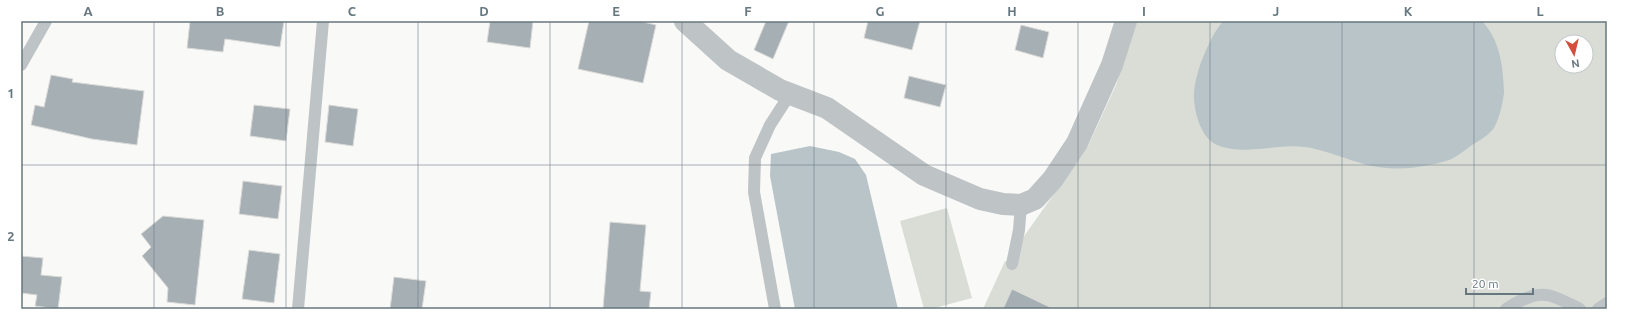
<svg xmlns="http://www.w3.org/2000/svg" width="1628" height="330" font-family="Ubuntu,sans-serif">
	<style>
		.green { fill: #daddd6; fill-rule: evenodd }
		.water { fill: #b8c4c7 }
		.building { fill: #a6afb3; stroke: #dbdbd9 }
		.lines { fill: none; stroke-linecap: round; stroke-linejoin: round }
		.lane { stroke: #bec3c6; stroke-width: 12 }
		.street { stroke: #bec3c6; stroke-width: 22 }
		.grid { fill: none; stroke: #66777f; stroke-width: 1; stroke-opacity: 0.55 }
		.neatline { fill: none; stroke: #66777f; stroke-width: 1.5 }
		.grid-label { font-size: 13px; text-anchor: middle; font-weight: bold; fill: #66777f }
	</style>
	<rect width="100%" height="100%" fill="#f9f9f7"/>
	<!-- green -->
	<path class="green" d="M1137,21h470v288h-624l22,-48 7,3 10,-25 66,-93 28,-61zM1562,42h24v24h-24z
		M947,208l25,90 -41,11h-7l-24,-88z"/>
	<!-- water -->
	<path class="water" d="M1223,21h259c18,19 21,45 22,70 0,8 -5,28 -9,35 -5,9 -15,14 -23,19 -7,5 -15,12 -23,15 -19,6 -43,10 -62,8 -29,-2 -54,-17 -82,-21 -24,-3 -49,5 -73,2 -5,-1 -15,-3 -20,-7 -12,-9 -18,-31 -18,-46 0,-22 15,-58 29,-75z
		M810,146l29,6 16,7 11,16 32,134h-103l-25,-133 1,-22z"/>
	<!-- building -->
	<path class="building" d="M190,21h94l-4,26 -55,-8 -2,13 -36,-4z
		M490,21h43l-3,27 -43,-6z
		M589,21h50l17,4 -13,58 -65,-14z
		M766,21h23l-16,38 -19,-9z
		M868,21h52l-8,29 -48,-12z
		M1021,25l28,7 -6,26 -28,-8z
		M51,75l22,4 -1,3 72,9 -7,54 -45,-6 -61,-14 4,-20 9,2z
		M909,76l37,9 -6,22 -36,-9z
		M254,105l36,4 -4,32 -36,-5z
		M329,105l29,4 -5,37 -28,-4z
		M243,181l39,5 -4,33 -39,-5z
		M163,216l41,4 -9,85 -28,-3 1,-14 -26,-32 9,-9 -10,-13z
		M610,222l36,3 -6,66 11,1 -2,17h-46z
		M249,250l31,4 -6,49 -32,-4z
		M21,256l22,2 -2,17 21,2 -4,32 -23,-3 2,-11 -16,-2z
		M394,277l32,4 -4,28h-32z
		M1012,289l42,20h-51z"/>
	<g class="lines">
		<!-- lane -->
		<path class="lane" d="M21,65l25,-44
			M1012,264l7,-34 2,-25
			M298,309l25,-288
			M775,309l-21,-117 1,-34 15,-33 20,-31
			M1506,309c34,-21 40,-17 74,0
			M1598,309l9,-6"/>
		<!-- street -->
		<path class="street" d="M685,21l43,39 52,30 47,18 97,67 56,24 23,5 18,1 14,-6 18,-20 24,-36 35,-78 14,-44"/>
	</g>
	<!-- grid -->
	<path class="grid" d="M154,21v288M286,21v288M418,21v288M550,21v288M682,21v288M814,21v288M946,21v288M1078,21v288M1210,21v288M1342,21v288M1474,21v288M21,165h1586"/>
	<!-- border -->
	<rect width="1628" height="330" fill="none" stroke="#ffffff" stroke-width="44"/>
	<!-- north arrow -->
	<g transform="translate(1574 54) rotate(172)"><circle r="19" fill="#ffffff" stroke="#c2c9cc"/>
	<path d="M0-3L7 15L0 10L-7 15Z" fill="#d34f3c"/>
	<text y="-6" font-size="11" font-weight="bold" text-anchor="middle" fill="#66777f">N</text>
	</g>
	<!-- scale -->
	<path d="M1466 288v6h67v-6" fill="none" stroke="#66777f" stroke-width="2"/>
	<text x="1472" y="288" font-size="12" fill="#66777f" stroke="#ffffff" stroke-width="3" paint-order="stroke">20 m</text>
	<rect x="22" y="22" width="1584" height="286" class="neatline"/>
	<g class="grid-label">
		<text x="88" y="16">A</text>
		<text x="220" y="16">B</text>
		<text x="352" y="16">C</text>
		<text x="484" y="16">D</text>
		<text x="616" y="16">E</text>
		<text x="748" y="16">F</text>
		<text x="880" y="16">G</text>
		<text x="1012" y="16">H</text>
		<text x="1144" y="16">I</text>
		<text x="1276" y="16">J</text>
		<text x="1408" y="16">K</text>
		<text x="1540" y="16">L</text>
		<text x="11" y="98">1</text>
		<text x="11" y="241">2</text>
	</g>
</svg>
